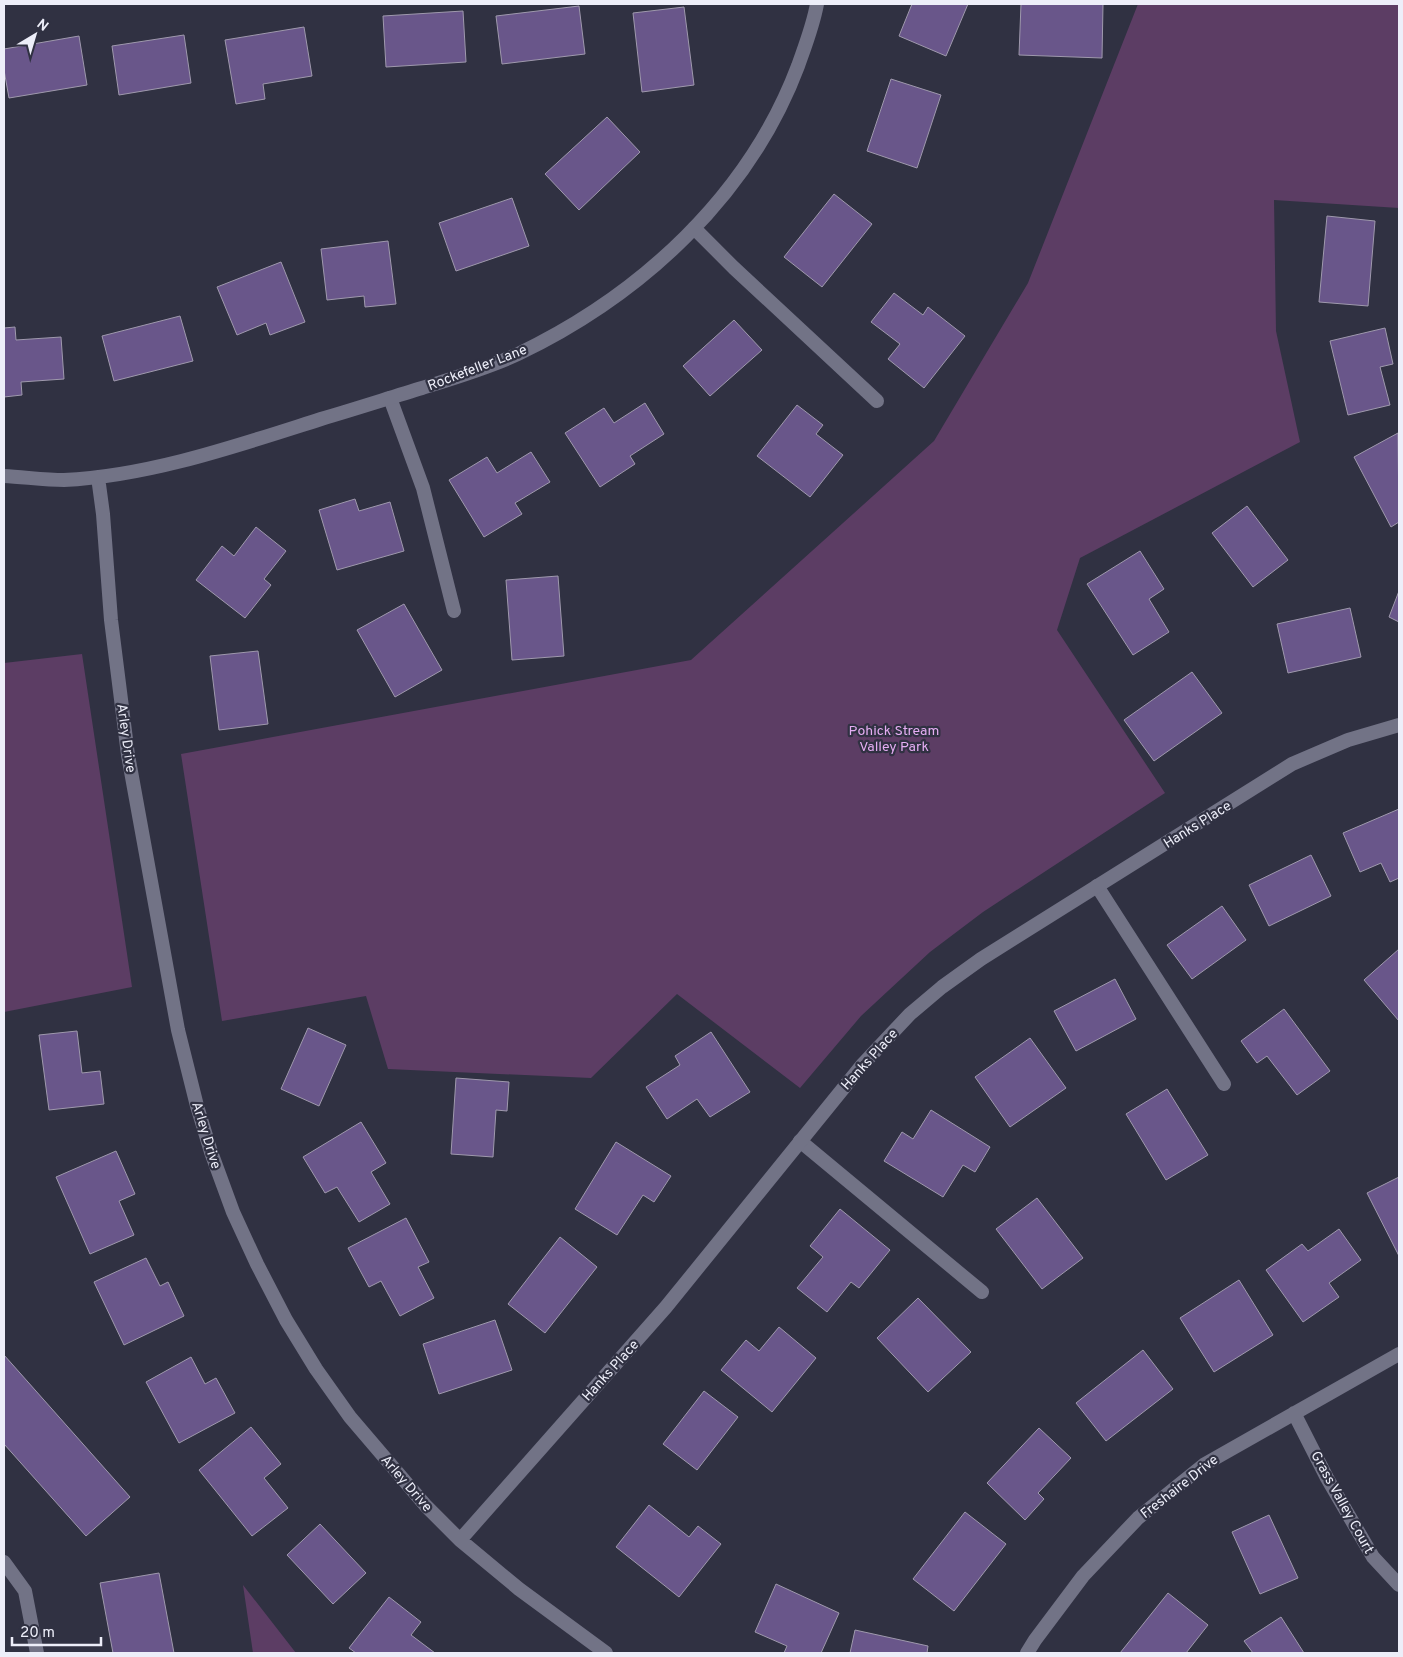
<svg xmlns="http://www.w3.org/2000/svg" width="1403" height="1657" font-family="Overpass,sans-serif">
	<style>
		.green { fill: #5c3d64 }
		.building { fill: #69568a; stroke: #9f99ad }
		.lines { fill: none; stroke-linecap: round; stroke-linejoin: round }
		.service { stroke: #727386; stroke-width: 14 }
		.minor { stroke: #727386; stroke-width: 14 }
		.labels { text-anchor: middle; stroke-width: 4.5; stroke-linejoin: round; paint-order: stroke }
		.street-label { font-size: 14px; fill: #edeef9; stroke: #303142 }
		.park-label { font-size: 14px; fill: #e5adf3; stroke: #303142 }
	</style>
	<rect width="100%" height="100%" fill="#303142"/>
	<!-- green -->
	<path class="green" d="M1138,4h261v204l-125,-8 2,131 24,111 -220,116 -23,72 108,163 -182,119 -53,40 -69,64 -61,72 -123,-94 -86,84 -203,-9 -22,-73 -144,25 -41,-267 510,-94 243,-219 94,-158z
		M82,654l50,333 -128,25v-349z
		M243,1585l53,68h-43z"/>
	<!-- building -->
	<path class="building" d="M912,4h56l-22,52 -47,-20z
		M1021,4h82l-1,54 -83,-3z
		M579,6l6,48 -83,10 -6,-48z
		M684,7l10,78 -52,7 -9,-79z
		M463,11l3,51 -80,5 -3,-51z
		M304,27l8,49 -49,8 2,15 -29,5 -11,-64z
		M184,35l7,48 -72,12 -7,-49z
		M79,36l8,49 -78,13 -5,-28v-21z
		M891,79l50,16 -24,73 -50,-17z
		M607,117l33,35 -61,58 -34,-36z
		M834,194l38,30 -50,63 -38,-30z
		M512,198l17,48 -73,25 -17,-48z
		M1327,216l48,5 -7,85 -49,-4z
		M388,241l8,63 -31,3 -1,-11 -37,4 -6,-51z
		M281,262l24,60 -35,13 -4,-12 -29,12 -20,-48z
		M894,293l29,22 5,-8 37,29 -41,52 -36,-29 12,-15 -29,-22z
		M180,316l13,45 -79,20 -12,-45z
		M734,320l28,30 -52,46 -27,-30z
		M15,327l1,13 45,-3 3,42 -43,3 1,13 -18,2v-69z
		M1385,328l8,36 -13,3 10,38 -42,10 -18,-74z
		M645,403l19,31 -34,22 5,8 -35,23 -35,-54 39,-25 10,15z
		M797,405l26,20 -7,9 27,21 -33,42 -53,-41z
		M1398,433l1,89 -8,5 -37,-70z
		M531,452l19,30 -35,21 7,11 -38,23 -35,-57 38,-23 10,16z
		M355,499l4,12 31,-9 14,49 -67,19 -18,-60z
		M1247,506l41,54 -35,27 -41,-54z
		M256,527l30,24 -22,28 7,6 -26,33 -49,-38 26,-34 12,10z
		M1140,551l24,38 -15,10 20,33 -36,23 -46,-71z
		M558,576l6,80 -52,4 -6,-80z
		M1399,591v31l-10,-5z
		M404,604l38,66 -47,27 -38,-67z
		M1350,608l11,49 -73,16 -11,-49z
		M258,651l10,73 -49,6 -9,-74z
		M1192,672l30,41 -68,48 -30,-41z
		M1399,809v69l-9,4 -9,-19 -21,9 -17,-39z
		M1311,855l20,41 -62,30 -20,-41z
		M1222,906l24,34 -54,39 -25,-34z
		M1399,949v72l-35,-41z
		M1115,979l21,40 -60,32 -22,-40z
		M1284,1009l46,62 -33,24 -30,-39 -10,7 -16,-22z
		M308,1028l38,17 -27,61 -38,-17z
		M77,1031l5,42 18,-2 4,33 -55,6 -10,-75z
		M711,1032l39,60 -40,25 -13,-18 -30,20 -21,-32 34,-22 -5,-9z
		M1030,1038l36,50 -56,39 -35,-50z
		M456,1078l53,4 -2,29 -11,-1 -3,47 -42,-3z
		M1167,1089l41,66 -42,25 -40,-66z
		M931,1110l59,37 -15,25 -12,-7 -20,32 -59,-36 18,-29 11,7z
		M361,1122l25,41 -15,9 19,32 -31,18 -22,-35 -12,6 -22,-36z
		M616,1142l55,34 -17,26 -11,-7 -26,40 -42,-26z
		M116,1151l19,43 -16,7 15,34 -44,19 -34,-77z
		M1399,1177v79l-32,-63z
		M1037,1198l46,60 -41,31 -46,-60z
		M840,1209l50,41 -31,38 -8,-6 -24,30 -30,-24 26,-31 -13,-11z
		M406,1218l23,44 -11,5 16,31 -34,18 -19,-35 -12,6 -21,-39z
		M1339,1229l22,31 -32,23 10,14 -36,25 -37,-52 36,-26 6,7z
		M560,1237l37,30 -52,66 -37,-29z
		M146,1258l14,28 8,-4 16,34 -60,29 -30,-63z
		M1239,1280l34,55 -59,37 -34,-54z
		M918,1298l53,54 -43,40 -51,-54z
		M495,1320l17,50 -73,24 -16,-50z
		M779,1327l37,31 -44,54 -51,-42 25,-30 13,11z
		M1143,1350l30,39 -67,52 -30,-38z
		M4,1355l126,142 -44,39 -82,-92z
		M191,1357l14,27 11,-6 19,35 -56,30 -33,-61z
		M704,1391l34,26 -41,53 -34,-26z
		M251,1427l30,37 -17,14 24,30 -36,28 -53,-66z
		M1039,1428l32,30 -33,35 6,6 -19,21 -38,-37z
		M649,1505l40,32 9,-11 23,18 -42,53 -63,-50z
		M965,1512l41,32 -52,67 -41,-32z
		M1269,1515l29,63 -38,16 -28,-62z
		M320,1524l46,49 -33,31 -46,-49z
		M159,1573l15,80h-61l-13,-70z
		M776,1584l63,29 -18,40h-37l3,-7 -32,-14z
		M1168,1593l40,32 -22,28h-66z
		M389,1597l32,25 -10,13 24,18h-79l-7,-5z
		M1281,1617l23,36h-51l-9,-12z
		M855,1630l73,16 -1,7h-77z"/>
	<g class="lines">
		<!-- service -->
		<path class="service" d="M390,398l33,90 31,123
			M1097,886l127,198
			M800,1141l182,151"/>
		<!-- minor -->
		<path class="minor" d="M694,228l40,40 143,133
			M4,476c20,1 41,4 60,4 86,-4 175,-35 257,-61 34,-10 68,-21 101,-31 32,-10 66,-20 96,-34 123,-59 231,-158 280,-288 7,-20 15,-40 19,-62
			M98,477l5,37 8,106 17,135 50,275 19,76 14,46 22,60 24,52 29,56 30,49 34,48 76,89 34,34 59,49 87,64
			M1294,1413l33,65 46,79 26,28
			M460,1540l206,-233 197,-243 47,-50 32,-27 39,-28 311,-195 56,-24 51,-15
			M4,1562l21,29 12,62
			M1027,1653l8,-13 48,-64 55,-58 67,-54 194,-110"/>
	</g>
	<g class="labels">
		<!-- street labels -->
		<g class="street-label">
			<text transform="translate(477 367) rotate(-21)" y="5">Rockefeller Lane</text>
			<text transform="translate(127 738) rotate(82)" y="5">Arley Drive</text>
			<text transform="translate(1197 824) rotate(-32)" y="5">Hanks Place</text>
			<text transform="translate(869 1059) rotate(-48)" y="5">Hanks Place</text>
			<text transform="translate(207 1135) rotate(73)" y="5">Arley Drive</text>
			<text transform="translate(610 1370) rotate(-48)" y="5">Hanks Place</text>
			<text transform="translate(407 1483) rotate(49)" y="5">Arley Drive</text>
			<text transform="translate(1179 1486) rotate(-38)" y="5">Freshaire Drive</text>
			<text transform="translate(1343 1502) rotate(61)" y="5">Grass Valley Court</text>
		</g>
		<!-- park labels -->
		<g class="park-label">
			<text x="894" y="735">Pohick Stream<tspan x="894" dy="16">Valley Park</tspan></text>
		</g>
	</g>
	<!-- border -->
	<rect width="1403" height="1657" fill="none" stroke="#edeef9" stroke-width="10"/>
	<!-- north arrow -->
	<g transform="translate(35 35) rotate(38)" stroke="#303142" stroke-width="4" paint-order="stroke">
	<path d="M0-4L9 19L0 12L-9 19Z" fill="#edeef9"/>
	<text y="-8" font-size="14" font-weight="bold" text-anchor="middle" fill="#edeef9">N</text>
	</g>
	<!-- scale -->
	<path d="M12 1637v8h89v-8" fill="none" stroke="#edeef9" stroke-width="2.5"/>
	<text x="20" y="1637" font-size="15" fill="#edeef9" stroke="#303142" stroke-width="4" paint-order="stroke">20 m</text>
</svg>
